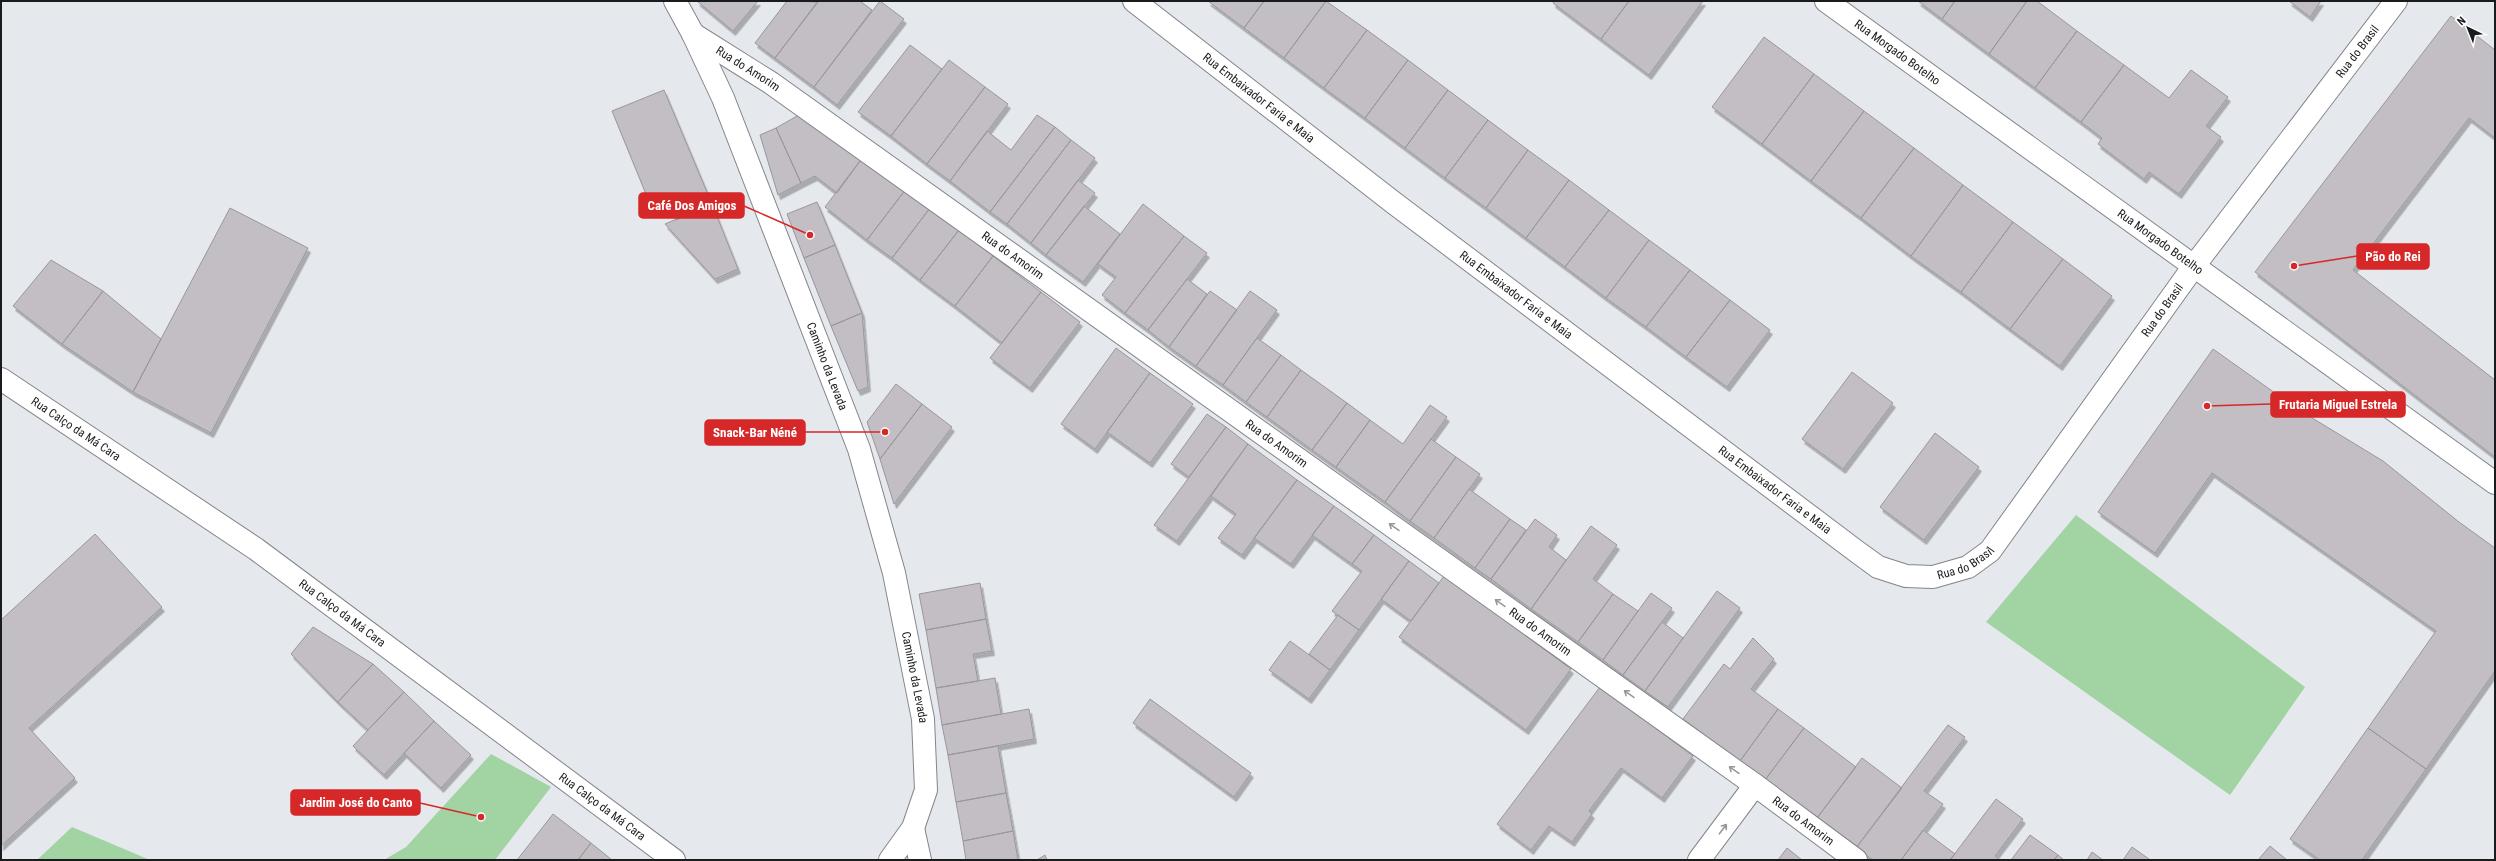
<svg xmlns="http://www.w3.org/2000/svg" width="2496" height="861" font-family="'Roboto Condensed',sans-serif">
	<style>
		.green { fill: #a2d3a2 }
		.building { fill: #c2bec3; stroke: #9a979b; filter: url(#shadow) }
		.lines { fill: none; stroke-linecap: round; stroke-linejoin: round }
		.minor-casing { stroke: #83858a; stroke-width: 24 }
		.minor { stroke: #fff; stroke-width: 22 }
		.oneway { stroke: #989899 }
		.labels { text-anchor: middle; stroke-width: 3.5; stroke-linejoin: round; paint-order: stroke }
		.street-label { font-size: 12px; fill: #1a1b1d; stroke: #fff }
		.leader { fill: none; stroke: #d62828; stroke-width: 1.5 }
		.callout-dot { fill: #d62828; stroke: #fff; stroke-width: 1.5 }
		.callout { fill: #d62828; stroke: #d62828; stroke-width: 1.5 }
		.callout-label { font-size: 13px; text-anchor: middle; font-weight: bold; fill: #fff }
	</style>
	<defs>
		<filter id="shadow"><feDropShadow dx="2.5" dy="4.5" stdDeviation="0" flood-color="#0004"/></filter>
	</defs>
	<rect width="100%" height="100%" fill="#e5e8ed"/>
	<!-- green -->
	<path class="green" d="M2076,515l229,172 -75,108 -244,-173z
		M491,754l60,33 -56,73h-111l22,-13z
		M72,827l78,33h-113z"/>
	<!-- building -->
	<path class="building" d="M697,1h61l-25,30z
		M787,1l31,1 -43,56 -20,-15z
		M860,1l12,9 -58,77 -39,-29 43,-57z
		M880,1l24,18 -67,86 -23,-18z
		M1208,1h56l-20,27z
		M1264,1h62l-42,57 -40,-30z
		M1326,1l41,29 -43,58 -40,-30z
		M1554,1h75l-28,38 -48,-36z
		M1629,1h74l-54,74 -48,-36z
		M1918,1h37l-13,18z
		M1955,1h72l-38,53 -47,-35z
		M2027,1h10l40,30 -42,57 -46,-34z
		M2289,1h32l-11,16z
		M2451,16l44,34v88l-26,-20 -116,152 142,110v77l-240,-185z
		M1367,30l41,30 -43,58 -41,-30z
		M2077,31l47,34 -43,57 -46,-34z
		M1764,37l50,37 -52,70 -50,-37z
		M910,45l32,24 -51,67 -33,-24z
		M949,60l36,27 -58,77 -36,-28z
		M1408,60l40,30 -43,58 -40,-30z
		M2124,65l45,33 22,-28 37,27 -22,29 15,11 -42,57 -30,-22 -5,7 -46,-35 4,-6 -21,-16z
		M1814,74l50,37 -53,70 -49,-37z
		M985,87l23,17 -58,77 -23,-17z
		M664,90l48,114 -36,16 -11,-27 -17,6 -36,-88z
		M1448,90l40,30 -43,58 -40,-30z
		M1864,111l50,37 -53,70 -50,-37z
		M804,112l59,45 -26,36 -22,-17 -14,7 -25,-55z
		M1037,115l18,12 -65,85 -40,-31 37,-50 24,19z
		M1488,120l40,30 -42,58 -41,-30z
		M1055,127l16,13 -64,84 -17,-12z
		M776,128l25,55 -23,12 -18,-60z
		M1071,140l24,18 -64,85 -24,-19z
		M1914,148l49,37 -52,71 -50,-38z
		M1528,150l41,30 -43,58 -40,-30z
		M863,157l43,32 -39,51 -42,-33z
		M1078,180l17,13 -49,62 -15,-12z
		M1569,180l40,30 -44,57 -39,-29z
		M1963,185l50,37 -52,70 -50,-36z
		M906,189l24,19 -38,50 -25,-18z
		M817,202l18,43 -31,13 -17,-44z
		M712,204l26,65 -23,10 -50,-55z
		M1143,204l41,32 -59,77 -23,-18 14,-18 -18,-13z
		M1084,206l36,28 -37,48 -37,-27z
		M230,208l78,40 -97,185 -78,-41z
		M930,208l29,22 -39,50 -28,-22z
		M1609,210l40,30 -43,58 -41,-31z
		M2013,222l50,37 -53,70 -49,-37z
		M959,230l34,26 -38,50 -35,-26z
		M1184,236l23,17 -59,77 -23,-17z
		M1649,240l41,30 -44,57 -40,-29z
		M835,245l27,68 -31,13 -27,-68z
		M993,256l48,36 -39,51 -47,-37z
		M2063,259l49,37 -52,70 -50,-37z
		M51,260l52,31 -41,53 -49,-38z
		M1690,270l40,30 -44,57 -40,-30z
		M1187,279l20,15 -38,53 -21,-17z
		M103,291l58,48 -28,53 -71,-48z
		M1210,291l27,19 -41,56 -27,-19z
		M1250,291l27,19 -54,75 -27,-19z
		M1041,292l39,30 -50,66 -40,-30z
		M1730,300l40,30 -43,57 -41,-30z
		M862,313l6,74 -10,4 -27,-65z
		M1257,338l24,17 -35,47 -23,-17z
		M1116,348l34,25 -55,76 -34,-25z
		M2213,349l86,61 84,51 76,61 36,26v123l-69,98 -58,-41 68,-97 -224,-158 -57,80 -57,-41z
		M1281,355l20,15 -34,47 -21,-15z
		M1301,370l46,33 -35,47 -45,-33z
		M1852,372l41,31 -50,66 -41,-30z
		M1150,373l43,31 -43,59 -43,-31z
		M896,384l26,20 -42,55 -13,-37z
		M1347,403l23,17 -34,47 -24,-17z
		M922,404l30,23 -58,77 -14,-45z
		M1430,405l17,12 -62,85 -49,-35 34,-47 33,24z
		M1207,414l19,13 -37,50 -18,-13z
		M1226,427l22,17 -71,97 -23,-16z
		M1935,433l44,34 -55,73 -44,-33z
		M1431,439l25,18 -46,64 -25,-19z
		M1248,444l49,36 -55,75 -24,-17 18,-24 -25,-18z
		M1456,457l24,17 -46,64 -24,-17z
		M1297,480l37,26 -43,58 -37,-26z
		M1469,489l41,30 -35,49 -41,-30z
		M1334,506l40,29 -22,29 -40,-29z
		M1510,519l16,11 -35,49 -16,-11z
		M1535,519l22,16 -8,12 17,13 -35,49 -40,-30z
		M1591,526l26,19 -24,34 20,15 -35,48 -47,-33z
		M95,534l67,73 -133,121 46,50 -74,68v-226z
		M1374,535l35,26 -50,69 -27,-19 30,-40 -10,-7z
		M1409,561l30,22 -28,38 -30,-22z
		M1444,576l127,93 -45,61 -127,-93z
		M980,583l6,36 -60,11 -7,-36z
		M1717,591l23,17 -72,99 -23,-16z
		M1651,593l21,15 -49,67 -20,-15z
		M1613,594l25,17 -35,49 -25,-18z
		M1338,615l21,15 -29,40 -21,-16z
		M986,619l6,32 -19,3 5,27 -42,7 -10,-58z
		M1662,622l21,16 -38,53 -22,-16z
		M313,627l60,37 -35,38 -47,-48z
		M1753,638l21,21 -23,30 27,20 -38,52 -57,-42 41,-55 6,5z
		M1290,641l40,29 -21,29 -40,-29z
		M373,664l31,28 -36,38 -30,-28z
		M995,678l6,36 -59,11 -6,-37z
		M1600,687l93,69 -31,42 -41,-30 -32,43 3,3 -20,28 -23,-16 -18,24 -34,-26z
		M404,692l30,29 -50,54 -31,-29z
		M1150,699l101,74 -17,24 -101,-74z
		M1029,709l5,30 -86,16 -6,-30z
		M1778,709l26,19 -39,52 -25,-19z
		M434,721l37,34 -30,33 -37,-35z
		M1948,725l17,12 -41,54 19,13 -42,56h-28l-17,-12z
		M1804,728l52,39 -39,51 -52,-38z
		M2368,728l58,41 -64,91h-42l-30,-21z
		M998,746l8,47 -50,9 -8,-47z
		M1862,758l40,30 -46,60 -39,-30z
		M1006,793l7,38 -50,10 -7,-39z
		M1996,799l27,20 -28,37 5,4h-50z
		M553,814l38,29 -13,17h-61z
		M1923,830l32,24 -5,6h-49z
		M1013,831l5,29h-52l-3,-19z
		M2030,835l28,20 -4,5h-43z
		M591,843l21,17h-34z
		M2270,846l17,14h-29z
		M2132,847l17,12v1h-26z
		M1787,848l15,12h-24z
		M2092,852l11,8h-16z
		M1045,855l2,5h-10z
		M2058,855l6,5h-10z"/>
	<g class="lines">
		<defs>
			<g id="minor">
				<path id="s1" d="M675,1l18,33 30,64 136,351 35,124 29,146 3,71 -13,38 -23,32"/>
				<path id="s2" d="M1134,1l260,202 462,348 22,16 28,9 27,1 35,-10 22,-16 204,-285 202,-265"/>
				<path id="s3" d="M1826,1l669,482"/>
				<path id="s4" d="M693,34l78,49 984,702 101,75"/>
				<path id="s5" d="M1,379l255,170 418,311"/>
				<path d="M913,828l7,32"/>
				<path d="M1699,860l56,-75"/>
			</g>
		</defs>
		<!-- minor casing -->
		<use href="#minor" class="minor-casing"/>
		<!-- minor -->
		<use href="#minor" class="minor"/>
	</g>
	<!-- one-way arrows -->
	<defs><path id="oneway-shaft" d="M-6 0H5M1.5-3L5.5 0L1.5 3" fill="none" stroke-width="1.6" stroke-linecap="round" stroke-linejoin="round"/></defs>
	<g class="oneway">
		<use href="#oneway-shaft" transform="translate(1394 527) rotate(-145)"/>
		<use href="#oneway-shaft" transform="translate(1500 603) rotate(-145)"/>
		<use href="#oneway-shaft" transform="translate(1629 694) rotate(-145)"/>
		<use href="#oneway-shaft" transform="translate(1734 770) rotate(-145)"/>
		<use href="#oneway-shaft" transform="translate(1723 829) rotate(-53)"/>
	</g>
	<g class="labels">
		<!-- street labels -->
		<g class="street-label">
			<text dy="4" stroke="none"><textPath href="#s2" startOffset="1675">Rua do Brasil</textPath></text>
			<text dy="4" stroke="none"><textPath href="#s3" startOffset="88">Rua Morgado Botelho</textPath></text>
			<text dy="4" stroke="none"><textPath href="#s4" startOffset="65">Rua do Amorim</textPath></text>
			<text dy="4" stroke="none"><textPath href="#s2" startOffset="158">Rua Embaixador Faria e Maia</textPath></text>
			<text dy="4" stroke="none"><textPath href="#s3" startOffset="412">Rua Morgado Botelho</textPath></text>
			<text dy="4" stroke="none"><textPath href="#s4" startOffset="389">Rua do Amorim</textPath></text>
			<text dy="4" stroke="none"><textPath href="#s2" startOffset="482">Rua Embaixador Faria e Maia</textPath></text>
			<text dy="4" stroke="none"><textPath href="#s2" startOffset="1351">Rua do Brasil</textPath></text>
			<text dy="4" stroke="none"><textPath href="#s1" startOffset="396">Caminho da Levada</textPath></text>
			<text dy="4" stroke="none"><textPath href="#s5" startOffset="90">Rua Calço da Má Cara</textPath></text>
			<text dy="4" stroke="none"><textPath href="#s4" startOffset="713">Rua do Amorim</textPath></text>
			<text dy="4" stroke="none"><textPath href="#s2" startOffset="806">Rua Embaixador Faria e Maia</textPath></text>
			<text dy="4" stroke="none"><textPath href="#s2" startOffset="1027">Rua do Brasil</textPath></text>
			<text dy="4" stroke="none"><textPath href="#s5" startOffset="414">Rua Calço da Má Cara</textPath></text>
			<text dy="4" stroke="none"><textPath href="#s4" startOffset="1037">Rua do Amorim</textPath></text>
			<text dy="4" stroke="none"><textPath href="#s1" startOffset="720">Caminho da Levada</textPath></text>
			<text dy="4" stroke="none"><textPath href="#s5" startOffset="738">Rua Calço da Má Cara</textPath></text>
			<text dy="4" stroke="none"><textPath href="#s4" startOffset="1361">Rua do Amorim</textPath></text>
		</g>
	</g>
	<!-- callouts -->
	<path class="leader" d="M810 235L744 206M2294 266L2357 256M2207 406L2271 404M885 432L805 432M481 817L420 803"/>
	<g class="callout-dot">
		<circle cx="810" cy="235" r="4"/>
		<circle cx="2294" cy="266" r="4"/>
		<circle cx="2207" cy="406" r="4"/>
		<circle cx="885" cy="432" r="4"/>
		<circle cx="481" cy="817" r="4"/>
	</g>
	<g class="callout">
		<rect x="639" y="193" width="105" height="25" rx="4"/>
		<rect x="2357" y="244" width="72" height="25" rx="4"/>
		<rect x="2271" y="392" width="134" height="25" rx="4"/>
		<rect x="705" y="420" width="100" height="25" rx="4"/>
		<rect x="291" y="790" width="129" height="25" rx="4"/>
	</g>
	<g class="callout-label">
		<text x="692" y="210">Café Dos Amigos</text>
		<text x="2393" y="261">Pão do Rei</text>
		<text x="2338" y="409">Frutaria Miguel Estrela</text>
		<text x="755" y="437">Snack-Bar Néné</text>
		<text x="356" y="807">Jardim José do Canto</text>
	</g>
	<!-- border -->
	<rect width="2496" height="861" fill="none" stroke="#1a1b1d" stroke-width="4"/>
	<!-- north arrow -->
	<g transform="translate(2468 28) rotate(317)" stroke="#ffffff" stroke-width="3" paint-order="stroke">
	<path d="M0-3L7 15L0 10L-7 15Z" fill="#1a1b1d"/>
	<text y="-6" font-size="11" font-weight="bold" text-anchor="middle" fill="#1a1b1d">N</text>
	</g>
</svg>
